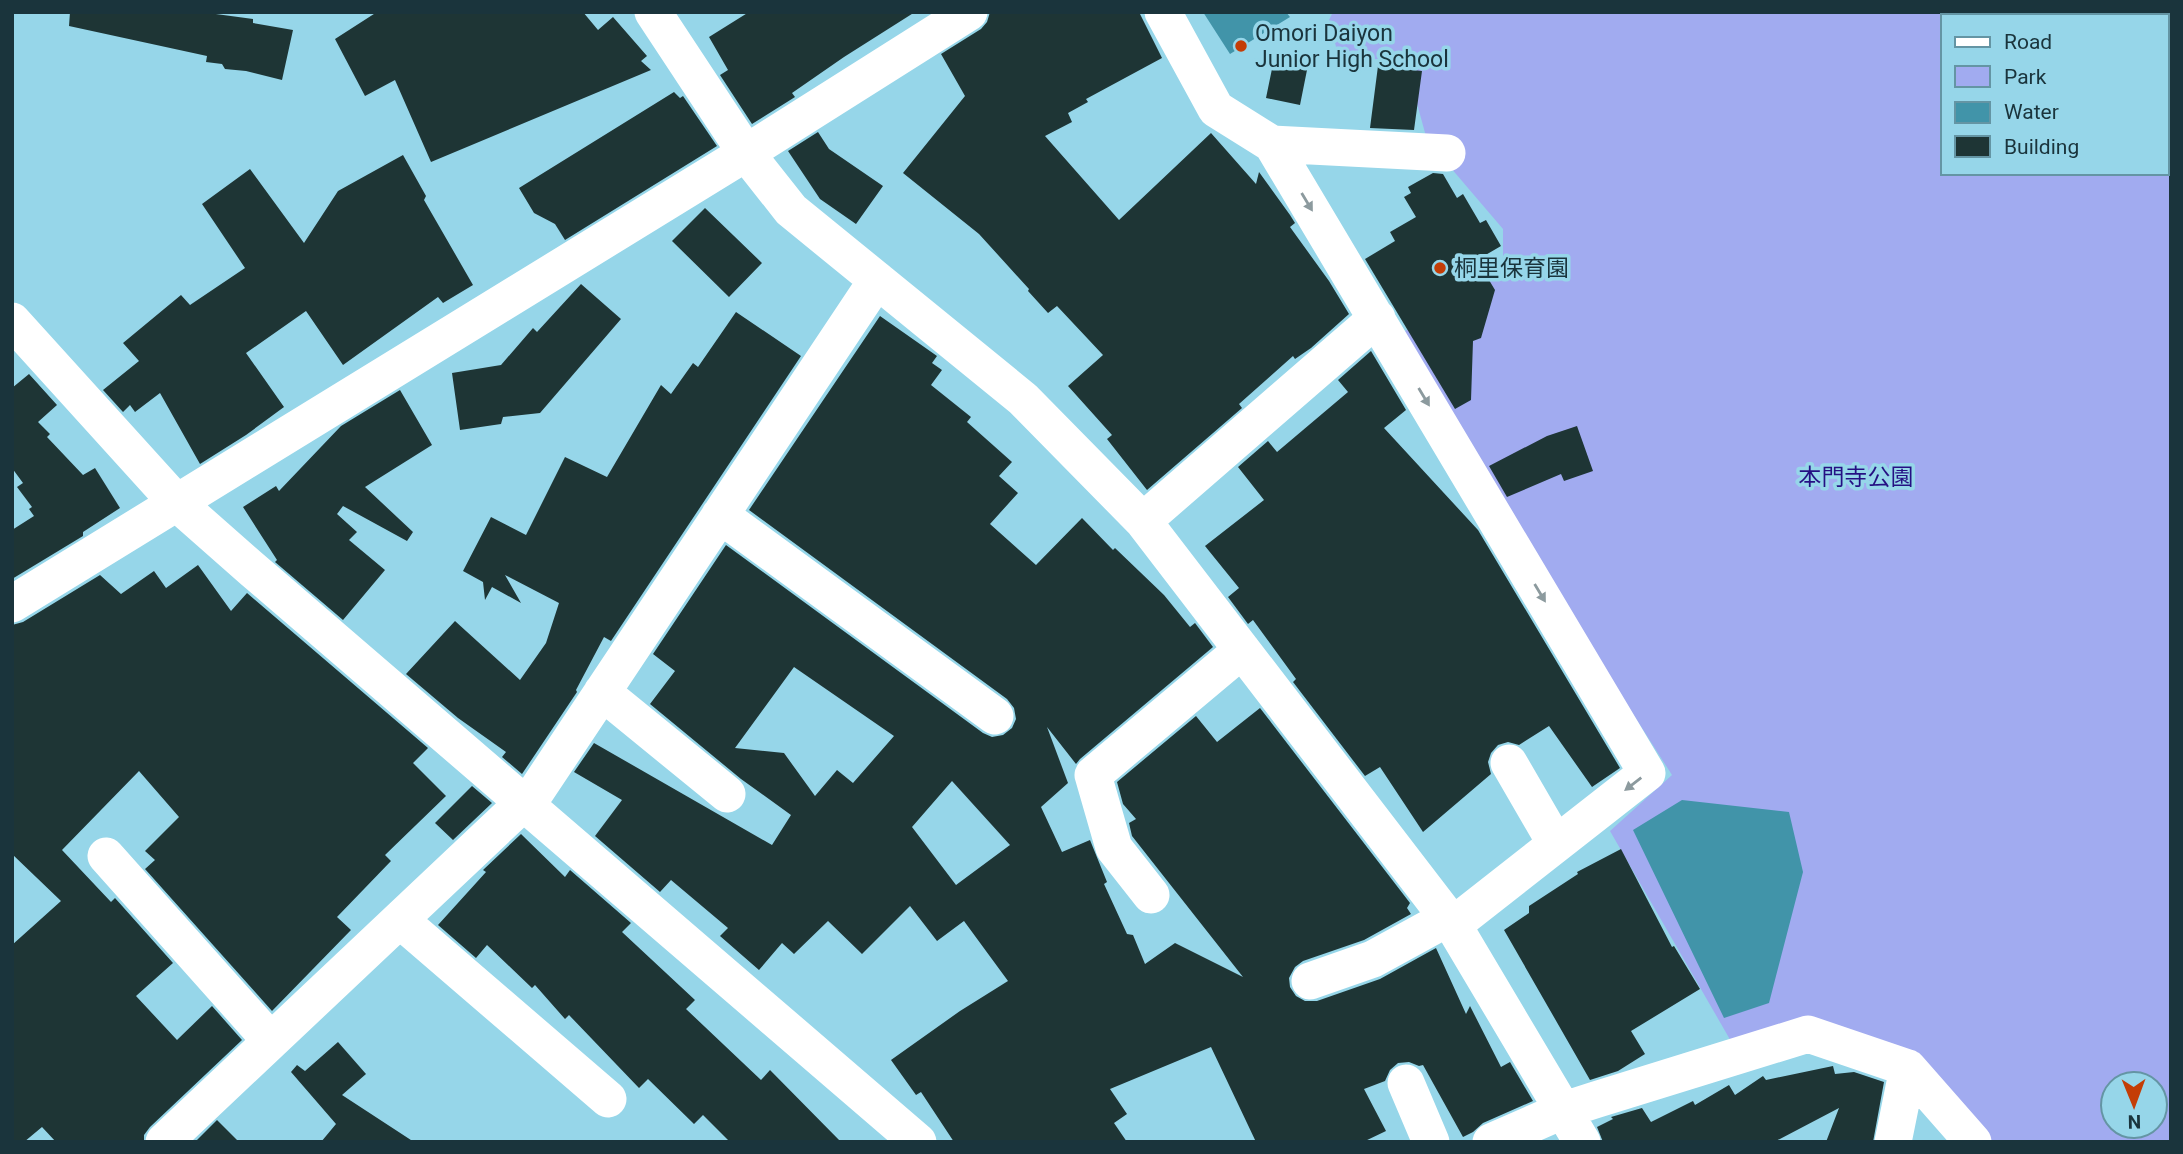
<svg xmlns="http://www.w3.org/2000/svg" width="2183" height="1154" font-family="Roboto,'Noto Sans JP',sans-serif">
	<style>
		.green { fill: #a1abf0; fill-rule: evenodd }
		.water { fill: #4194a9 }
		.building { fill: #1e3535; fill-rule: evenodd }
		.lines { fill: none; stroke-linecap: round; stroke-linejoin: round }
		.minor { stroke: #fff; stroke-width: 37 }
		.oneway { fill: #8c9a9e }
		.poi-dot { fill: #c43d06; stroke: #96d6e9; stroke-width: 2.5 }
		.labels { text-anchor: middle; stroke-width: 7; stroke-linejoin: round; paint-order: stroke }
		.poi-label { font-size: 23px; fill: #1a343c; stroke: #96d6e9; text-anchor: start }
		.park-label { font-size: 23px; fill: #251083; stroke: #96d6e9 }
	</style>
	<rect width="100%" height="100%" fill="#96d6e9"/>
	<!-- green -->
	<path class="green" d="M1333,12h838v1130h-185l-79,-80 -175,-19 -122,-212 62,-56 -210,-329 -61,-112 102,-72v-33l-76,-89 -22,-80 -66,-2 -10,-38zM1943,16h224v157h-224zM2113,1084h42v42h-42z"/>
	<!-- water -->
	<path class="water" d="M1203,12h83l4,5 -60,37z
		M1682,800l107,12 14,60 -34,131 -45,15 -91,-188z"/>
	<!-- building -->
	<path class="building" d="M70,12h131l52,7v4l40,7 -11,50 -36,-9 -21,-2 -3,-5 -16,-2 1,-6 -138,-30z
		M377,12h206l15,18 15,-13 34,39 -6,5 10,9 -220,92 -36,-82 -30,16 -30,-57z
		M749,12h166l-71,45 -52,36 3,4 -43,27 -32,-49 8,-5 -19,-33z
		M990,12h149l23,46 -76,41 2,3 -20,11 4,9 -27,14 74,84 92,-87 45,51 3,-12 31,43 5,8 -5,4 39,54 20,33 -38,34 -16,11 -2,-3 -54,48 3,4 -95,82 -40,-51 5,-4 -44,-49 35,-31 -46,-49 -9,7 -20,-22 1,-2 -50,-55 -76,-61 62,-77 -24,-42 40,-25 6,-7z
		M1273,64l34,6 -7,35 -34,-7z
		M1378,66l44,5 -8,59 -44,-2z
		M674,92l6,6 3,-2 34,50 -152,94 -10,-16 -21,-11 -15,-25z
		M818,132l11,17 54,37 -27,38 -36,-25 -32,-48z
		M403,155l23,41 -2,4 49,85 -30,18 -5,-6 -95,68 -37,-54 -60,42 38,54 -38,28 -46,29 -40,-71 -25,19 -5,-7 -7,7 -20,-22 36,-29 -16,-18 58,-48 9,10 55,-37 -43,-64 48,-35 54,74 34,-52z
		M1433,173l10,1 14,24 6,-4 17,29 6,-3 15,26 -24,14 18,30 -14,48 -8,3 -2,59 -16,9 -90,-150 30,-18 -5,-9 26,-15 -12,-20 7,-4 -3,-6z
		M705,208l57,55 -33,34 -57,-56z
		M581,284l40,35 -81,94 -37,4 -2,7 -41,6 -8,-57 49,-8 32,-37 4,4z
		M736,312l65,44 -190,285 -7,-4 -28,53 1,2 -55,82 -20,-17 4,-5 -48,-34 -52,-44 49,-53 65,59 26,-37 13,-40 -54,-28 16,28 -29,-16 -7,13 -2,-18 -20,-11 28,-54 35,18 39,-78 42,20 54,-92 10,9 22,-31 5,4z
		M880,316l57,40 -5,7 10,7 -11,15 40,32 -4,5 45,40 -13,14 19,17 -28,31 46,41 46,-47 31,32 2,-2 49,47 26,32 5,-4 18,24 -133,112 -4,5 -29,-37 21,56 -27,24 21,45 28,-12 17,42 -3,2 23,50 6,1 12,29 30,-21 68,34 -111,-141 -3,-13 7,-4 -13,-15 -6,-22 79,-66 21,26 43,-34 150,195 -3,5 4,6 -47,26 -61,21 -8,6 -6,11 1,9 6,9 9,5h12l63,-22 56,-31 30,66 4,-8 31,61 9,-5 23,39 -50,22 -10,9 -10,5 -40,-72 -4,1 -10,-4 -11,1 -8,7 -5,11 -21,8 22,42 -23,11h-107l-45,-95 -101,42 17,25 -13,9 13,19h-173l-33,-50 -5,3 -25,-35 69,-49 48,-30 -44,-60 -27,20 -27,-35 -48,48 -34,-33 -34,33 -12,-11 -23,27 -39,-34 8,-8 -57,-48 -11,12 -65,-56 27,-36 -48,-28 20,-29 178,102 19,-30 -50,-36 -91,-75 25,-33 -22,-17 73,-109 257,188 9,4 11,-2 9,-7 4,-9 -2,-11 -7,-9 -258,-189zM794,667l100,69 -41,47 -16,-13 -22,26 -31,-43 -49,-5zM952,781l58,64 -54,40 -44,-58z
		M1371,351l35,59 -22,18 94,102 142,238 -28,19 -43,-61 -30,19 -11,-3 -10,3 -7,8 -3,9 3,12 -68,58 -43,-65 -15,9 -72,-94 3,-3 -43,-59 -5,4 -20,-27 11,-9 -34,-42 59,-46 -26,-33 30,-26 9,11 71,-60 -10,-12z
		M29,374l28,31 -19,17 12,12 -3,3 36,38 12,-7 25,40 -37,24v4l-71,43v-49l22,-14 -5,-7 3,-2 -15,-20 6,-4 -11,-15v-80z
		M400,390l32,55 -67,42 48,45 -6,9 -64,-35 -6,8 20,18 -8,8 36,30 -42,50 -68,-58 2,-2 -34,-53 33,-21 3,5 62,-65z
		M1577,426l16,45 -29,10 -3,-7 -54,23 -18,-31 58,-30z
		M198,565l33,46 16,-18 181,155 -15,15 33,33 -61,59 6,6 -54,56 14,13 -79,81 -127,-142 10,-9 -10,-9 34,-34 -40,-46 -77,79 49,52 4,-4 58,65 -37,33 41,44 35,-34 30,34 -92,87 -6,8v7h-88l-14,-15 -18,15h-12v-197l49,-44 -49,-47v-229l11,-3 77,-47 21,19 33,-23 12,17z
		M472,786l20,17 -39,37 -18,-17z
		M521,834l44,43 5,-7 61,53 -9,9 73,68 -9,9 75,71 9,-10 71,72h-111l-27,-27 -9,9 -46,-45 -9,9 -70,-73 -4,4 -30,-34 -3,3 -45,-43 -11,13 -38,-33 48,-53 -3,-2z
		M1621,849l51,98 2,-1 26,43 -69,42 14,23 -27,17 -28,9 -86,-150 25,-17v-7l49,-32 -1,-2z
		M338,1042l28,32 -24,21 72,47h-93l15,-18 -45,-52 6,-7 8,6z
		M1833,1066l2,8 19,-2 30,10 -11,60h-47l13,-34 -65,34h-171l-6,-15 16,-8 -2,-2 31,-9 9,14 42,-21 2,4 34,-20 6,10 28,-19 3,4z
		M217,1120l22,22h-44z"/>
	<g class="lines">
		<!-- minor -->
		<path class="minor" d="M653,12l93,141 45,57 232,189 120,122 310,404 129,217
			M1163,12l53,97 56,35 375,629 -194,152
			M1272,144l175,9
			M12,321l165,182 76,67 665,572
			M720,515l275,201
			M1143,521l234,-203
			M12,604l734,-451 223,-141
			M602,692l125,102
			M1509,763l47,81
			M106,856l165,185
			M1151,895l-37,-47 -21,-73 149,-125
			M400,920l208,179
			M1310,981l63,-22 75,-41
			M1406,1083l25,59
			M164,1142l373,-352 340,-510
			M1491,1142l73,-32 31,-10 213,-66 100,34 65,74
			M1893,1142l15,-74"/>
	</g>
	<!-- one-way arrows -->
	<defs><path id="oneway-solid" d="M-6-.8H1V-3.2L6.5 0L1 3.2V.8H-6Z" transform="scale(1.75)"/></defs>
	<g class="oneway">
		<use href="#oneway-solid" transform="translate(1307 202) rotate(59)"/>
		<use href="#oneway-solid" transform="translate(1424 397) rotate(59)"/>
		<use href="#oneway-solid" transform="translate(1540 593) rotate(59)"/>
		<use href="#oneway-solid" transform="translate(1633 784) rotate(142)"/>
	</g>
	<!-- markers -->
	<g class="poi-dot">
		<circle cx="1241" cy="46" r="7"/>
		<circle cx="1440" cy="268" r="7"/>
	</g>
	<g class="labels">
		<!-- poi labels -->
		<g class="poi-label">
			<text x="1255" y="41">Omori Daiyon<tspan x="1255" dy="26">Junior High School</tspan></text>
			<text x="1454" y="276">桐里保育園</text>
		</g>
		<!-- park labels -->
		<g class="park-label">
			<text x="1856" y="485">本門寺公園</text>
		</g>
	</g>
	<!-- border -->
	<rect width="2183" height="1154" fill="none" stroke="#1a343c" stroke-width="28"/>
	<!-- legend -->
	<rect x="1941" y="14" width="228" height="161" fill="#96d6e9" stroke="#6495a4" stroke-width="2"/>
	<rect x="1955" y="37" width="35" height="10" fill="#ffffff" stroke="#6495a4" stroke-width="2"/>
	<text x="2004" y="49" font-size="21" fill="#1a343c">Road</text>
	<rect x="1955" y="66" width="35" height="21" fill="#a1abf0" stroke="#6495a4" stroke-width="2"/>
	<text x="2004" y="84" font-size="21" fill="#1a343c">Park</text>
	<rect x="1955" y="102" width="35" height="21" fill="#4194a9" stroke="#6495a4" stroke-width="2"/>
	<text x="2004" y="119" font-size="21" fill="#1a343c">Water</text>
	<rect x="1955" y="136" width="35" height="21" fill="#1e3535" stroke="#6495a4" stroke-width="2"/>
	<text x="2004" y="154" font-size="21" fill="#1a343c">Building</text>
	<!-- north arrow -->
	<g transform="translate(2134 1105) rotate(179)"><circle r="33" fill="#96d6e9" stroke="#6495a4" stroke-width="2"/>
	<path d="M0-5L12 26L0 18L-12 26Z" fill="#c43d06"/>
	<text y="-10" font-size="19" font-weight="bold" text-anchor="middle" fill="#1a343c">N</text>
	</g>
</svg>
